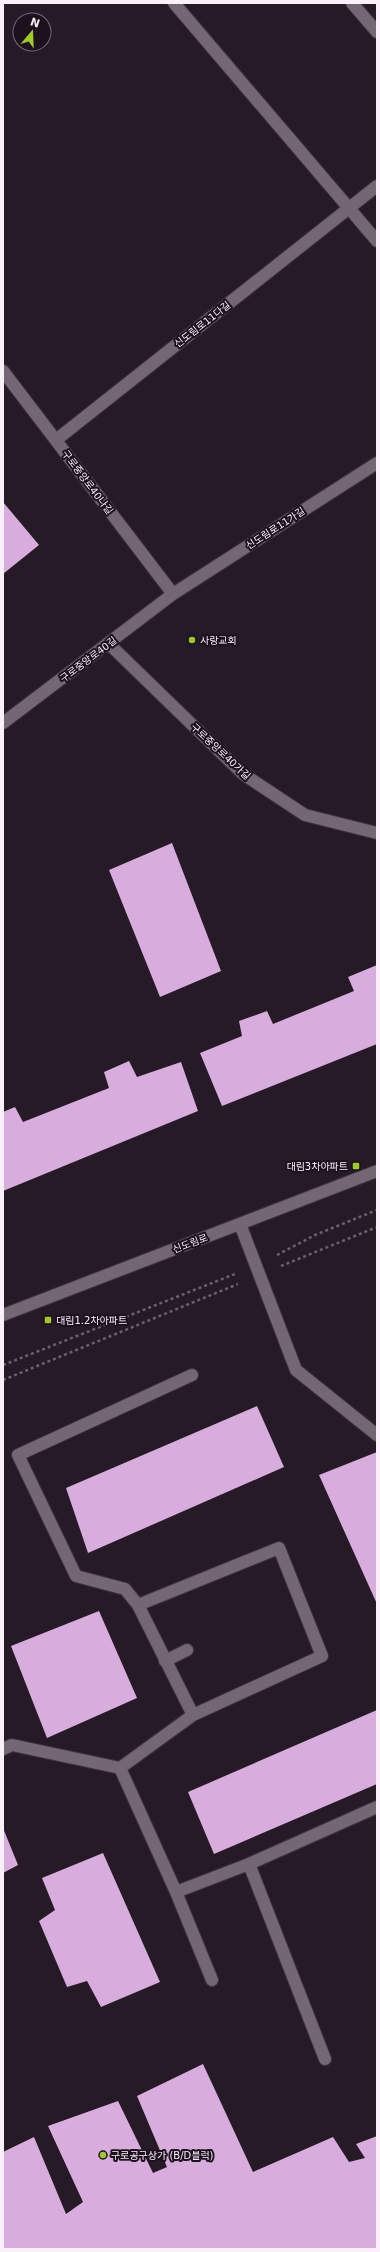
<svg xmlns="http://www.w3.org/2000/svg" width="380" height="2252" font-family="'DejaVu Sans','Noto Sans KR',sans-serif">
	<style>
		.building { fill: #d9acde }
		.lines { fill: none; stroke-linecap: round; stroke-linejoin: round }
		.minor-casing { stroke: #3e343f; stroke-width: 14 }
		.path { stroke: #6b606b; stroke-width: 2.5; stroke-dasharray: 3 3; stroke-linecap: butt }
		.minor { stroke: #746675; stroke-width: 12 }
		.poi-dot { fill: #9fca2c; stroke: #1d111e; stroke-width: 1.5 }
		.labels { text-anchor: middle; stroke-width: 4; stroke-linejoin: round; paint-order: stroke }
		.street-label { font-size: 10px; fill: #f9f0f9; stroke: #1d111e }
		.poi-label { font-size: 10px; fill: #f9f0f9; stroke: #1d111e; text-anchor: start }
	</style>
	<rect width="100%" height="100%" fill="#261a27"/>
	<!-- building -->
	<path class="building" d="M3,502l36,43 -36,29z
		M172,843l49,128 -61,26 -51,-127z
		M377,965v79l-155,62 -22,-53 42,-17 -3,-15 28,-10 6,13 81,-33 -6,-14z
		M129,1061l8,16 44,-15 17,49 -195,80v-79l12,-5 8,15 86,-34 -5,-16z
		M257,1406l27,61 -196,86 -22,-65z
		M377,1452v152l-58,-129z
		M99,1611l38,87 -90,40 -36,-92z
		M377,1710v74l-163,70 -26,-62z
		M3,1828l15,37 -15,8z
		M103,1853l57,129 -59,25 -14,-26 -20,6 -28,-66 16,-11 -13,-32z
		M203,2064l50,108 80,-35 16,25 16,-4 -9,-14 21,-8v113h-374v-97l31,-15 32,77 17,-12 -35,-76 70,-25 35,72 14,-6 -30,-71z"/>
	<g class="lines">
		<defs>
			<path id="minor" d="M174,3l203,238
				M352,3l25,29
				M3,371l170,223
				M56,440l321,-254
				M108,643l135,131 62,41 72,18
				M3,723l170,-129 204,-131
				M240,1224l56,146 81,65
				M3,1315l374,-144
				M138,1605l141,-57 43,108 -129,59 -55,-110 -13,-16 -49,-13 -58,-121 174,-80
				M165,1661l22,-11
				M3,1749l9,-4 108,23 73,-53
				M120,1768l56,124 36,88
				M249,1864l128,-57
				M176,1892l73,-28 76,195"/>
		</defs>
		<!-- minor casing -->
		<use href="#minor" class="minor-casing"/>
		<!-- path -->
		<path class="path" d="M277,1255l38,-20 62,-25
			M281,1266l96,-39
			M3,1365l232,-91
			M3,1380l235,-96"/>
		<!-- minor -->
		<use href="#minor" class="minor"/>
	</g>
	<!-- markers -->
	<g class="poi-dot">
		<circle cx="192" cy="640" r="4"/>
		<rect x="352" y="1162" width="8" height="8" rx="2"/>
		<rect x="44" y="1316" width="8" height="8" rx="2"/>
		<circle cx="103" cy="2155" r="4"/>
	</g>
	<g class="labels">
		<!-- street labels -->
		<g class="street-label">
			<text transform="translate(202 324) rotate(-38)" y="4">신도림로11다길</text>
			<text transform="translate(88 482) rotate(53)" y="4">구로중앙로40나길</text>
			<text transform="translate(275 528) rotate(-33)" y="4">신도림로11가길</text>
			<text transform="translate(88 659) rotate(-37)" y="4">구로중앙로40길</text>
			<text transform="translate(221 751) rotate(43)" y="4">구로중앙로40가길</text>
			<text transform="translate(190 1243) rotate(-21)" y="4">신도림로</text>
		</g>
		<!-- poi labels -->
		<g class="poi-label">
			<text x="200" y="644">사랑교회</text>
			<text x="348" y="1170" text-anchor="end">대림3차아파트</text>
			<text x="56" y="1324">대림1.2차아파트</text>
			<text x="111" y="2159">구로공구상가 (B/D블럭)</text>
		</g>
	</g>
	<!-- border -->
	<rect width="380" height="2252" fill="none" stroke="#f9f0f9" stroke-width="8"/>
	<!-- north arrow -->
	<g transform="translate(32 32) rotate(19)"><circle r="19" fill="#1d111e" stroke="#756a76"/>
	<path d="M0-3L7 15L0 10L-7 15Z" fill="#9fca2c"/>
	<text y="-6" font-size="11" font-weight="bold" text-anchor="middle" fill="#f9f0f9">N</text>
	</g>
</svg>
